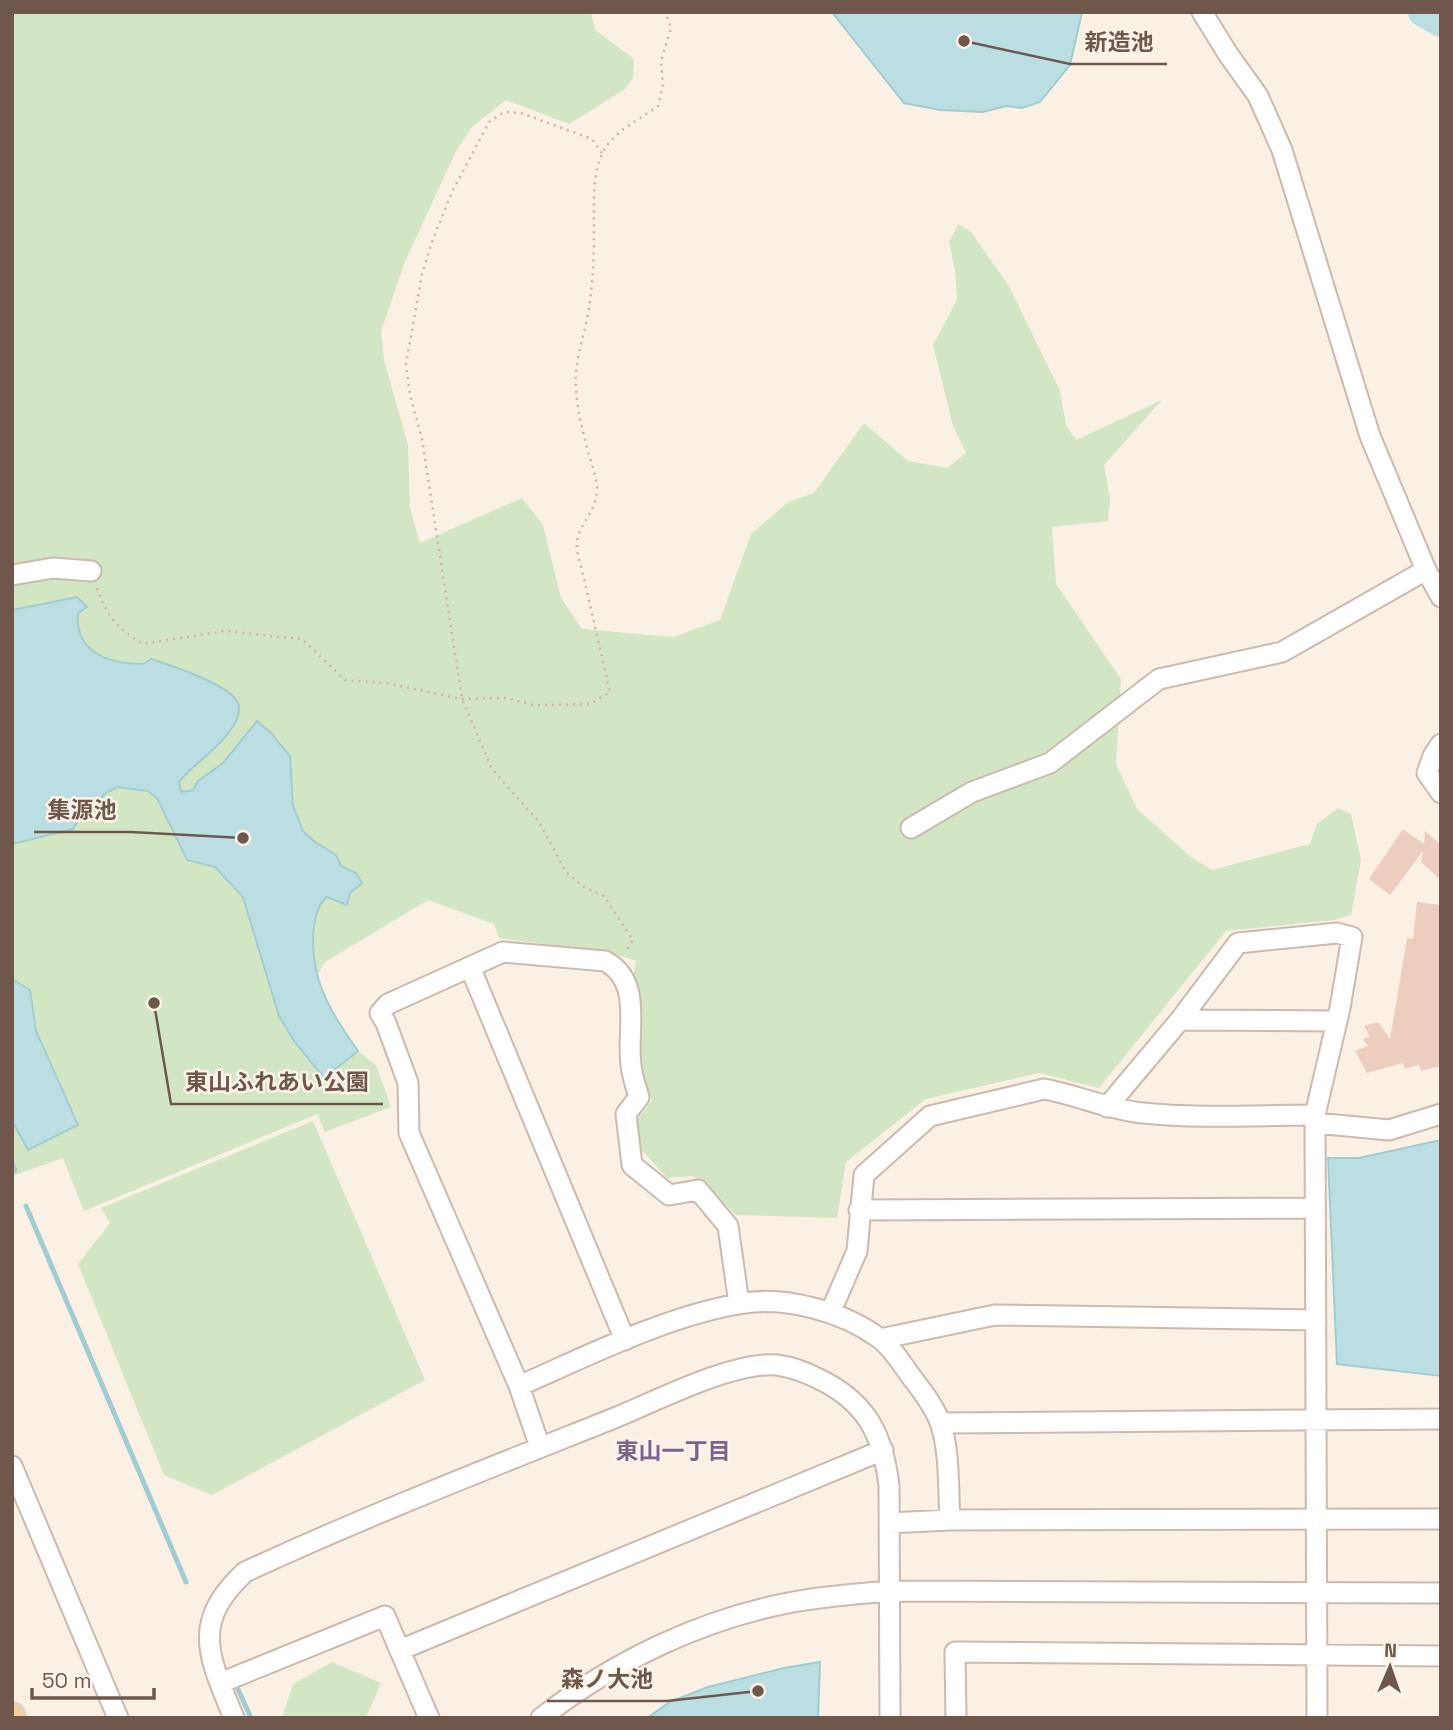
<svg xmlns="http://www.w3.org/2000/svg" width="1453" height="1730" font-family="'Space Grotesk','Noto Sans JP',sans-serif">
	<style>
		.green { fill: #d3e6c4 }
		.water { fill: #badee1; stroke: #a1cdd2; stroke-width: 2 }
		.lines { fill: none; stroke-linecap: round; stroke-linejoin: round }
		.stream { stroke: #a1cdd2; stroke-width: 5 }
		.river { stroke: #badee1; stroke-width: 30 }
		.building { fill: #edcebe }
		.minor-casing { stroke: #ccbaae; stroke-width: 23 }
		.major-casing { stroke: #d7d0cd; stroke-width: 28 }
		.path { stroke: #d1b2a1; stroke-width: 2.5; stroke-dasharray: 2 5; stroke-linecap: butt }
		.minor { stroke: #fff; stroke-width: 19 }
		.major { stroke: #f3d1a2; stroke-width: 24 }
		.labels { text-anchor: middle; stroke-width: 5; stroke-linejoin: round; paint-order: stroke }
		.neighbourhood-label { font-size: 23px; font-weight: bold; fill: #7c648c; stroke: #fdf4e9 }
		.leader { fill: none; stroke: #70574c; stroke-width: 2.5 }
		.callout-dot { fill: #70574c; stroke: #fdf4e9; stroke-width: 2.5 }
		.callout-label { font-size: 23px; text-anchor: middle; font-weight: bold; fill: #70574c; stroke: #fdf4e9; stroke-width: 5; stroke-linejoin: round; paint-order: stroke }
	</style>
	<rect width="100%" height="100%" fill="#faf0e4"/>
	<!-- green -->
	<path class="green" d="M12,12h579l4,18 39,29 -1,19 -9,12 -55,34 -63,-24 -34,27 -17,26 -51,111 -23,68 3,28 24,85 2,63 10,35 102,-45 21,27 18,73 21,31 92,8 46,-17 31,-86 37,-32 26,-9 50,-70 44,38 39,7 19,-15 -13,-27 -20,-81 24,-45 -2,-30 -6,-28 9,-18 13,8 38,54 51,105 6,34 10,15 86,-40 -58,65 6,34 -2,22 -56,6 4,57 65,95 -5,85 21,45 54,48 21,13 98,-26 7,-20 21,-16 13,6 10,46 -10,55 -17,5 -108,11 -127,157 -60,-15 -113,26 -80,63 -9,56 -101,-3 -43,-39 -26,2 -27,-30 -4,-27 16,-21 -16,-36 -3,-88 3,-15 -24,-8 -113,-15 -5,-14 -66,-24 -103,62 -7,12c-6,-22 -12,-61 9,-77l9,3 14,-7 11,-9 -233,-114 -116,18z
		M117,787l20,1 20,10 30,62 28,7 28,30 36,119 15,25 30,36 34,-26 18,14 15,42 -66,25 -8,-18 -233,97 -21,-53 -51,18v-101l57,28 -33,-72 -6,-41 -18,-11v-135l61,-15c11,-17 26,-33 44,-42z
		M313,1121l112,259 -213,115 -48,-20 -86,-211 32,-41 -9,-15z
		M332,1662l49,21 -15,35h-84l11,-34z"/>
	<!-- water -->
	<path class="water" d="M832,12h250l-12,53 -30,37 -18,6 -16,-2 -23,6 -43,-2 -36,-7z
		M77,597l10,10 -9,6c-4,40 32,51 65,51l8,-5c18,6 87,27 88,48 1,10 -7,22 -13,29 -14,17 -33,29 -47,46l2,10 12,-2 5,-9 25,-18 34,-42 14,12 19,23 3,50 10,25 12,11 21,13 5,11 15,7 6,10 -12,10 -3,12 -20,-8c-9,7 -11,18 -13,29 -6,50 16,86 44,125l-34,27 -30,-37 -15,-25 -36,-119 -28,-30 -28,-7 -30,-62 -10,-7 -30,-4 -11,6 -26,25 -7,11 -61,15v-234z
		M12,979l18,11 6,41 42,94 -50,25 -16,-29z
		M1441,1140v236l-104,-12 -9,-206h31z
		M820,1662l-2,56h-171l23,-16 38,-15 76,-19z"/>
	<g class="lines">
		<!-- stream -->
		<path class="stream" d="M12,1165l3,5
			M26,1206l160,376
			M237,1687l14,31"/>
		<!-- river -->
		<path class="river" d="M1423,12l18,10"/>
	</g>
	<!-- building -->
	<path class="building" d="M1403,829l21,15 1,-13 16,14v35l-20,-18 2,-11 -33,44 -21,-16z
		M1417,902l24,3v161l-20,5 -2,-6 -14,4 -2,-6 -36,10 -12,-22 13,-5 -5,-7 7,-3 -6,-10 14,-4 12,17 17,-101 6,1z"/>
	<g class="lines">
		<defs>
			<path id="minor" d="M1202,12l26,42 30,42 24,54 88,286 56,134 15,27
				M12,575l41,-7 38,3
				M1441,744l-8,12 -6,17 14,20
				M911,828l61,-36 78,-29 109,-84 123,-27 144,-82
				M470,967l155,373
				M1180,1020l157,1
				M1107,1107l73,-87 58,-77 99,-10 15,4 -12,71 -25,107 2,603
				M1315,1123l74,7 52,-16
				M859,1210l456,-2
				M831,1311l26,-60 7,-76 66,-59 114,-27c34,6 65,21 99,24 57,6 116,2 172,2
				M880,1339l115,-24 321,5
				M519,1386c68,-30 146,-69 219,-82 45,-9 104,7 141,34 14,10 24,28 34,41 10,13 23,30 28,46 9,29 7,64 9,95
				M940,1423l501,-4
				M540,1447l-21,-61 -110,-253 -1,-50 -22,-60 -6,-10 8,-9 115,-52 102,9c39,21 21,69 26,104 1,11 5,22 8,32l-13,17 6,51 37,30 29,-5 30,36 11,78
				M12,1466l106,252
				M889,1523l61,-3 491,-1
				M400,1650l483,-200
				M220,1683l165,-67 44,102
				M234,1718c-25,-61 -44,-95 11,-146 121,-56 247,-105 372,-155 41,-17 117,-56 160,-52 14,2 28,7 40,13 49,23 66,56 72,108l1,232
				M541,1718c73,-57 161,-99 252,-116 32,-6 64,-8 96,-11l552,2
				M956,1718l-1,-66 486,4"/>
			<path id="major" d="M12,1715l1,3"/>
		</defs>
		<!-- minor casing -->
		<use href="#minor" class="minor-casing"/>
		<!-- major casing -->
		<use href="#major" class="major-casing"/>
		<!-- path -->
		<path class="path" d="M602,153l-10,-14 -71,-26 -17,-1 -15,10 -37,70 -20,50 -10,32 -16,90 4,31 12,44 40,260 30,70 47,53 27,50 18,15 20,9 29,44 -8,13
			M97,588c10,29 20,39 45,56l83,-13 77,8 43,41 41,3 76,16 44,-1 28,7 56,-1 20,-12 -29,-126c-15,-41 17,-45 16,-80 -1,-10 -5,-21 -8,-31 -6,-23 -12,-44 -13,-68 -2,-27 9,-52 13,-79 4,-26 5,-53 5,-80 0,-23 -2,-52 8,-74 12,-24 36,-33 56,-48l5,-21 -2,-24 10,-33 -6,-16"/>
		<!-- minor -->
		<use href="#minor" class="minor"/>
		<!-- major -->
		<use href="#major" class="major"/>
	</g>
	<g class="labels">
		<!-- neighbourhood labels -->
		<g class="neighbourhood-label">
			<text x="673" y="1459">東山一丁目</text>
		</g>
	</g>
	<!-- callouts -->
	<path class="leader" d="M964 41L1070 64H1167M243 838L131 832H34M154 1003L171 1104H383M758 1691L667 1701H547"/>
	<g class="callout-dot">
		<circle cx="964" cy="41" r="7"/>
		<circle cx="243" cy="838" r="7"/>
		<circle cx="154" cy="1003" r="7"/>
		<circle cx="758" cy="1691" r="7"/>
	</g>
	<g class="callout-label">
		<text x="1119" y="50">新造池</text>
		<text x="82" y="818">集源池</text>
		<text x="277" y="1090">東山ふれあい公園</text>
		<text x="607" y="1687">森ノ大池</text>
	</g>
	<!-- border -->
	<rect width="1453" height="1730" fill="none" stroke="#70574c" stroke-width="28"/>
	<!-- north arrow -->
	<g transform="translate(1390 1667) rotate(2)" stroke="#fdf4e9" stroke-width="5" paint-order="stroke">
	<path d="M0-5L12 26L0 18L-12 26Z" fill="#70574c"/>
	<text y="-10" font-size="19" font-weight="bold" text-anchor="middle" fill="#70574c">N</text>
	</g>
	<!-- scale -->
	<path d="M32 1688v10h122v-10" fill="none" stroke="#70574c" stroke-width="3.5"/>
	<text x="42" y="1688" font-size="21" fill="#70574c" stroke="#fdf4e9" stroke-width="5" paint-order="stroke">50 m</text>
</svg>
